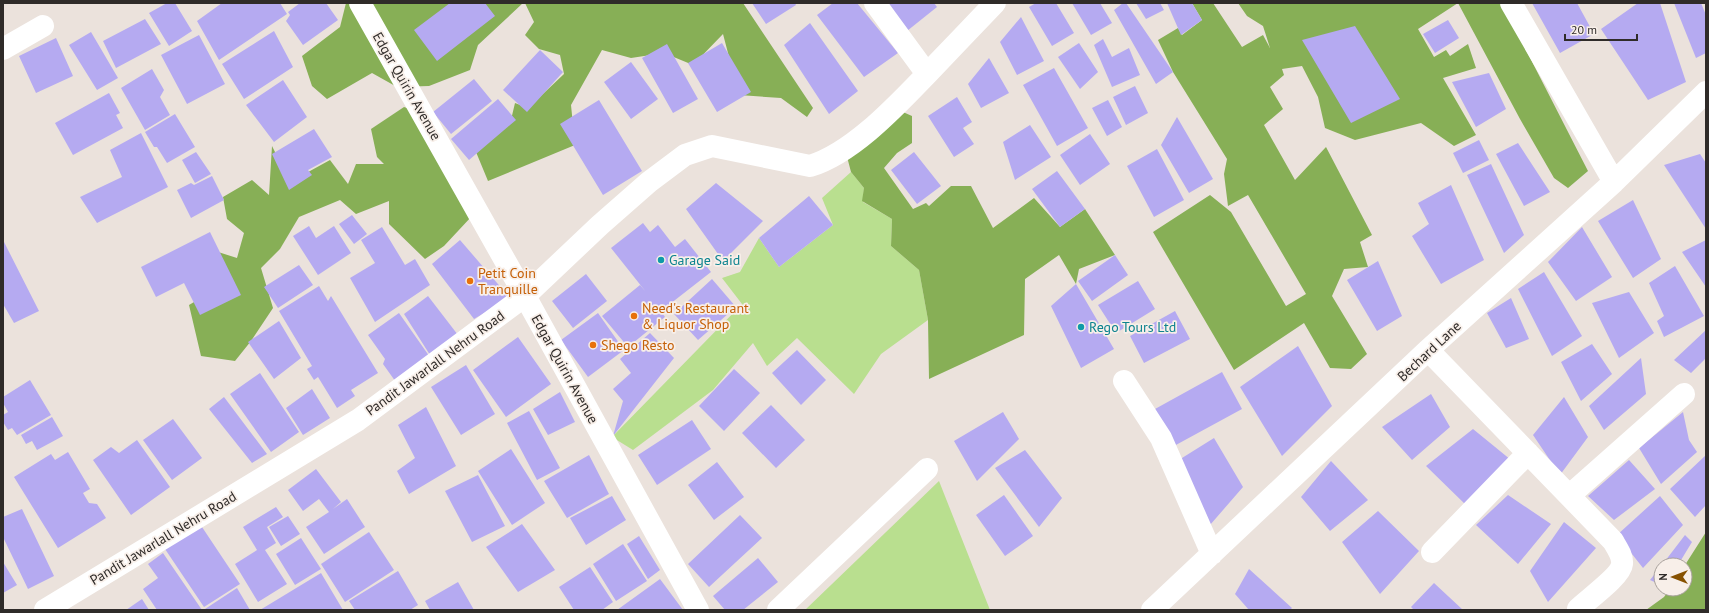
<svg xmlns="http://www.w3.org/2000/svg" width="1709" height="613" font-family="'PT Sans',sans-serif">
	<style>
		.green { fill: #b9df8f }
		.forest { fill: #87af56 }
		.building { fill: #b5aaf1 }
		.lines { fill: none; stroke-linecap: round; stroke-linejoin: round }
		.minor { stroke: #fff; stroke-width: 22 }
		.culture-dot { fill: #0f9aa8; stroke: #f8efe9; stroke-width: 1.5 }
		.food-dot { fill: #e8710a; stroke: #f8efe9; stroke-width: 1.5 }
		.labels { text-anchor: middle; stroke-width: 3.5; stroke-linejoin: round; paint-order: stroke }
		.street-label { font-size: 14px; fill: #2f2b29; stroke: #f8efe9 }
		.culture-label { font-size: 14px; fill: #0d838f; stroke: #f8efe9; text-anchor: start }
		.food-label { font-size: 14px; fill: #c56008; stroke: #f8efe9; text-anchor: start }
	</style>
	<rect width="100%" height="100%" fill="#ebe2dc"/>
	<!-- green -->
	<path class="green" d="M851,172l13,16 -1,14 29,17 -1,27 28,24 9,50 -47,34 -27,40 -57,-56 -30,28 -14,-23 -40,47 -80,60 -21,-13 130,-133 -20,-26 18,-6 19,-34 20,29 54,-42 -11,-27z
		M939,481l51,129h-185z"/>
	<!-- forest -->
	<path class="forest" d="M346,3h177l-45,42 -8,25 -41,16 -32,1 -25,-14 -45,26 -15,-13 -10,-30 38,-29z
		M525,3h218l70,105 -6,9 -26,-19 -42,-3 -16,-61 -30,31 -29,-12 -33,5 -29,-8 -31,55 4,40 -87,36 -12,-29 34,-28 5,-21 13,5 36,-34 -4,-19 -21,-6 -14,-14 9,-13z
		M1192,3h21l29,44 21,-12 7,13 -7,-22 -16,-10 -9,-13h264l86,168 -20,17 -14,-10 -34,-59 -62,-116 -40,26 16,28 12,-7 4,6 18,-12 8,24 -33,10 33,57 -22,11 -33,-23 -66,17 -30,-12 -7,-31 -16,-31 -20,3 2,6 -14,12 13,22 -19,16 31,55 31,-33 46,88 -12,7 8,25 -24,2 -12,27 35,58 -16,15 -21,-1 -26,-45 -70,47 -81,-138 57,-37 21,17 55,94 20,-12 -58,-99 -20,11 -4,-32 3,-15 -54,-87 -15,-32 20,-12 4,7 20,-15z
		M887,105l25,11v27l-15,10 -13,15 29,41 13,-6 3,3 22,-20h20l22,42 41,-30 26,29 25,-18 30,46 -36,14 -3,15 -17,-29 -34,24 -1,56 -95,44 -1,-59 -9,-50 -28,-24 1,-27 -30,-18 2,-13 -13,-16 -6,-23z
		M404,107l26,9 42,100 -28,30 -19,13 -36,-35v-23l-33,13 -16,-14 -41,17 -19,32 -19,19 12,40 -22,33 -16,20 -34,-5 -12,-51 32,-19 -6,-35 22,7 7,-25 -17,-14 -4,-22 29,-17 17,15 3,-49 18,36 40,-22 18,24 8,-20h28l-7,-7 -6,-28z
		M1706,532v78h-60l18,-13 6,-8h15v-24z"/>
	<!-- building -->
	<path class="building" d="M167,3h8l17,28 -23,15 -20,-33z
		M222,3h58l7,11 -68,46 -22,-39z
		M300,3h26l12,17 -35,25 -17,-24 4,-6 -2,-3z
		M450,3h35l10,13 -58,45 -23,-31z
		M752,3h43l1,2 -30,19z
		M833,3h24l41,50 -34,24 -47,-62z
		M885,3h49l3,4 -30,24z
		M1036,3h20l18,30 -22,13 -23,-39z
		M1072,3h28l12,20 -21,12z
		M1123,3h3l47,69 -17,12 -42,-74z
		M1136,3h24l4,7 -18,9z
		M1167,3h25l10,17 -21,15z
		M1532,3h45l17,31 -34,19z
		M1638,3h22l26,79 -38,18 -47,-71z
		M1674,3h27l5,12v38l-10,5z
		M1021,17l23,44 -27,14 -17,-33z
		M145,19l16,25 -45,24 -13,-27z
		M1448,20l11,18 -24,15 -12,-19z
		M810,23l48,68 -29,23 -45,-69z
		M1355,26l45,73 -49,24 -49,-83z
		M274,31l19,36 -49,32 -22,-35z
		M91,32l27,46 -21,12 -28,-45z
		M199,35l26,49 -38,20 -26,-49z
		M56,38l17,38 -37,17 -17,-37z
		M1103,39l9,18 17,-9 11,27 -28,12 -18,-42z
		M722,43l29,49 -34,20 -29,-49z
		M1079,43l19,29 -18,17 -22,-32z
		M667,44l31,55 -25,14 -31,-55z
		M540,50l23,22 -36,40 -24,-22z
		M989,58l20,35 -28,15 -13,-24z
		M631,62l27,37 -27,20 -27,-37z
		M1054,68l34,60 -31,18 -34,-61z
		M152,69l12,21 -4,7 10,18 -25,15 -24,-42z
		M1489,73l17,36 -30,18 -24,-45z
		M474,79l18,22 -41,33 -18,-22z
		M283,80l24,37 -33,25 -28,-37z
		M1135,86l13,27 -22,12 -13,-28z
		M109,93l11,20 -4,2 7,13 -50,27 -18,-32z
		M957,97l15,25 -9,6 11,16 -20,13 -26,-41z
		M498,99l18,21 -47,40 -18,-21z
		M599,100l43,71 -39,24 -43,-71z
		M1108,100l14,27 -15,9 -15,-28z
		M175,114l20,33 -28,16 -10,-16h-3l-9,-15z
		M1177,117l36,62 -24,14 -28,-48z
		M1030,125l21,32 -36,23 -12,-38z
		M314,129l18,28 -24,13 4,5 -23,15 -17,-36z
		M141,133l27,54 -71,36 -17,-26 42,-20 -12,-27z
		M1090,134l20,30 -30,21 -20,-30z
		M1479,140l10,20 -26,13 -10,-20z
		M1518,143l32,49 -26,14 -28,-52z
		M1157,149l27,51 -30,17 -27,-51z
		M196,152l15,22 -16,9 -13,-23z
		M914,152l27,34 -24,18 -26,-34z
		M1700,154l6,9v66l-42,-64z
		M1491,164l33,71 -20,18 -37,-78z
		M1057,171l28,38 -25,18 -28,-38z
		M212,176l12,24 -33,18 -14,-28 14,-7 3,2z
		M716,183l47,38 -40,40 -37,-52z
		M1451,185l33,75 -43,24 -29,-48 17,-12 -11,-21z
		M809,196l24,29 -54,42 -20,-29z
		M1633,200l28,59 -28,19 -35,-57z
		M352,215l15,19 -13,10 -15,-20z
		M643,223l7,9 8,-7 17,22 10,-8 26,33 -50,39 4,6 -37,30 -26,-31 38,-31 6,7 -35,-44z
		M309,226l7,12 18,-12 17,27 -33,22 -25,-39z
		M382,227l23,38 10,-6 15,26 -55,37 -25,-44 25,-15 -14,-23z
		M1582,227l30,50 -36,24 -28,-39z
		M210,232l31,63 -41,20 -16,-32 -28,14 -15,-30z
		M3,240l36,71 -25,12 -11,-19z
		M460,240l50,58 -36,21 -42,-55z
		M1706,240v47l-24,-35z
		M1115,255l13,20 -36,26 -14,-20z
		M1378,261l24,55 -25,15 -30,-51z
		M299,265l14,20 -35,23 -14,-21z
		M1675,266l29,50 -40,21 -7,-16 7,-5 -15,-33z
		M1544,272l38,64 -30,20 -34,-67z
		M586,274l21,27 -34,27 -21,-27z
		M712,279l24,28 -38,33 -24,-26z
		M1138,281l17,28 -39,24 -18,-28z
		M1076,284l38,65 -33,19 -30,-62z
		M319,286l9,15 3,-5 47,77 -27,17 4,6 -18,12 -19,-31 -4,3 -7,-11 5,-3 -33,-55z
		M1629,292l25,41 -35,25 -27,-55z
		M428,296l30,39 -28,20 -26,-41z
		M1511,298l18,41 -23,9 -19,-35z
		M1175,311l15,28 -46,24 -14,-27z
		M399,313l33,47 -34,25 -15,-21 2,-5 -17,-24z
		M598,313l26,37 -36,27 -27,-37z
		M279,321l22,37 -27,21 -26,-37z
		M1706,330v28l-15,15 -17,-13z
		M650,333l24,25 -61,78 10,-35 -10,-12 18,-16 -11,-14z
		M518,337l33,47 -45,33 -33,-47z
		M1592,344l20,30 -31,27 -20,-39z
		M1298,346l34,60 -50,50 -42,-69z
		M797,350l29,30 -25,25 -29,-32z
		M1641,358l5,36 -42,36 -15,-24z
		M466,365l29,49 -34,21 -30,-48z
		M734,369l26,24 -36,38 -25,-25z
		M1222,372l20,37 -68,37 -19,-37z
		M260,373l39,59 -28,20 -41,-58z
		M30,380l21,35 -34,20 -5,-7 -4,2 -5,-8v-7l5,-3 -5,-9v-6z
		M312,389l18,29 -27,17 -17,-27z
		M560,392l15,30 -27,13 -15,-26z
		M1431,394l19,33 -38,33 -30,-33z
		M224,397l43,57 -15,9 -43,-54z
		M1564,397l24,40 -28,38 -27,-40z
		M771,405l34,35 -29,28 -34,-35z
		M426,407l30,59 -47,28 -12,-23 18,-13 -17,-33z
		M529,411l31,57 -23,12 -30,-57z
		M1003,412l16,27 -42,42 -23,-40z
		M1683,412l6,28 8,12 -36,32 -22,-36z
		M52,417l11,19 -26,14 -5,-9 -6,3 -5,-9z
		M173,419l29,39 -30,22 -29,-40z
		M692,420l19,29 -54,36 -19,-30z
		M1473,429l38,31 -43,47 -42,-41z
		M1214,438l29,49 -33,38 -36,-62z
		M137,440l33,47 -39,28 -38,-55 18,-13 8,6z
		M511,449l34,54 -33,22 -34,-54z
		M1025,450l37,48 -23,29 -44,-59z
		M68,452l22,37 -7,4 6,10 8,1 9,14 -48,30 -44,-71 37,-23 4,6z
		M589,455l20,39 -42,24 -23,-37z
		M1706,455v50l-11,12 -25,-28z
		M1629,460l26,29 -41,31 -26,-24z
		M1331,461l37,39 -38,31 -29,-34z
		M717,462l27,35 -30,23 -26,-35z
		M316,469l25,33 -8,7 14,-10 18,28 -41,27 -18,-27 23,-15 -10,-13 -16,12 -15,-21z
		M478,475l27,51 -33,16 -27,-51z
		M1004,495l29,41 -28,20 -29,-41z
		M1508,495l43,29 -33,40 -42,-39z
		M612,496l14,24 -40,25 -16,-27z
		M1660,496l23,29 -40,43 -26,-33z
		M276,507l7,10 -16,10 9,16 -11,7 22,34 -29,18 -23,-38 22,-14 -14,-23z
		M22,509l32,67 -26,13 -25,-52v-20z
		M1378,511l41,40 -39,43 -38,-52z
		M740,515l22,23 -53,49 -21,-23z
		M288,516l12,18 -19,12 -12,-19z
		M1564,522l32,26 -48,54 -18,-31z
		M200,524l40,60 -36,23 -39,-58z
		M522,524l33,46 -37,22 -32,-45z
		M369,532l25,38 -49,32 -24,-38z
		M1685,535l7,7 -14,23h-16z
		M639,536l21,34 -12,9 -21,-35z
		M301,538l20,31 -26,16 -19,-31z
		M623,544l24,37 -31,20 -23,-37z
		M163,553l39,57h-45l-14,-21 15,-11 -10,-14z
		M758,558l20,24 -35,28h-18l-12,-14z
		M3,562l14,23 -14,8z
		M1661,566v19l-11,-5z
		M590,567l23,35 -11,8h-28l-15,-23z
		M1249,569l43,39 -2,2h-41l-14,-16z
		M398,571l20,34 -8,5h-55l-6,-9z
		M321,573l22,37h-83z
		M660,579l23,31h-66z
		M458,582l16,28h-44l-5,-9z
		M1434,583l29,27h-49l-3,-3z
		M237,588l13,22h-44l-1,-1z
		M142,599l7,11h-23z"/>
	<g class="lines">
		<!-- minor -->
		<path class="minor" d="M360,3l165,293 173,314
			M875,3l52,71
			M1511,3l103,179
			M3,49l40,-23
			M1428,350l185,191c4,7 10,15 9,23 -1,12 -35,36 -44,45
			M1124,381l37,57 51,116
			M1570,495l114,-101
			M1432,552l96,-99
			M45,610l313,-190 167,-124 75,-71 49,-43 36,-27 27,-9 98,20c43,-13 87,-61 118,-93 22,-23 45,-47 67,-70
			M778,610l149,-141
			M1152,610l276,-260 186,-168 92,-90"/>
	</g>
	<!-- markers -->
	<g class="culture-dot">
		<circle cx="661" cy="260" r="4"/>
		<circle cx="1081" cy="327" r="4"/>
	</g>
	<g class="food-dot">
		<circle cx="470" cy="281" r="4"/>
		<circle cx="634" cy="316" r="4"/>
		<circle cx="593" cy="345" r="4"/>
	</g>
	<g class="labels">
		<!-- street labels -->
		<g class="street-label">
			<text transform="translate(407 86) rotate(60)" y="5">Edgar Quirin Avenue</text>
			<text transform="translate(1429 351) rotate(-43)" y="5">Bechard Lane</text>
			<text transform="translate(435 363) rotate(-36)" y="5">Pandit Jawarlall Nehru Road</text>
			<text transform="translate(565 369) rotate(61)" y="5">Edgar Quirin Avenue</text>
			<text transform="translate(163 538) rotate(-31)" y="5">Pandit Jawarlall Nehru Road</text>
		</g>
		<!-- culture labels -->
		<g class="culture-label">
			<text x="669" y="265">Garage Said</text>
			<text x="1089" y="332">Rego Tours Ltd</text>
		</g>
		<!-- food labels -->
		<g class="food-label">
			<text x="478" y="278">Petit Coin<tspan x="478" dy="16">Tranquille</tspan></text>
			<text x="642" y="313">Need's Restaurant<tspan x="642" dy="16">&amp; Liquor Shop</tspan></text>
			<text x="601" y="350">Shego Resto</text>
		</g>
	</g>
	<!-- border -->
	<rect width="1709" height="613" fill="none" stroke="#2f2b29" stroke-width="8"/>
	<!-- north arrow -->
	<g transform="translate(1673 577) rotate(270)"><circle r="19" fill="#f8efe9" stroke="#a8a19c"/>
	<path d="M0-3L7 15L0 10L-7 15Z" fill="#875100"/>
	<text y="-6" font-size="11" font-weight="bold" text-anchor="middle" fill="#2f2b29">N</text>
	</g>
	<!-- scale -->
	<path d="M1565 34v6h72v-6" fill="none" stroke="#2f2b29" stroke-width="2"/>
	<text x="1571" y="34" font-size="12" fill="#2f2b29" stroke="#f8efe9" stroke-width="3" paint-order="stroke">20 m</text>
</svg>
